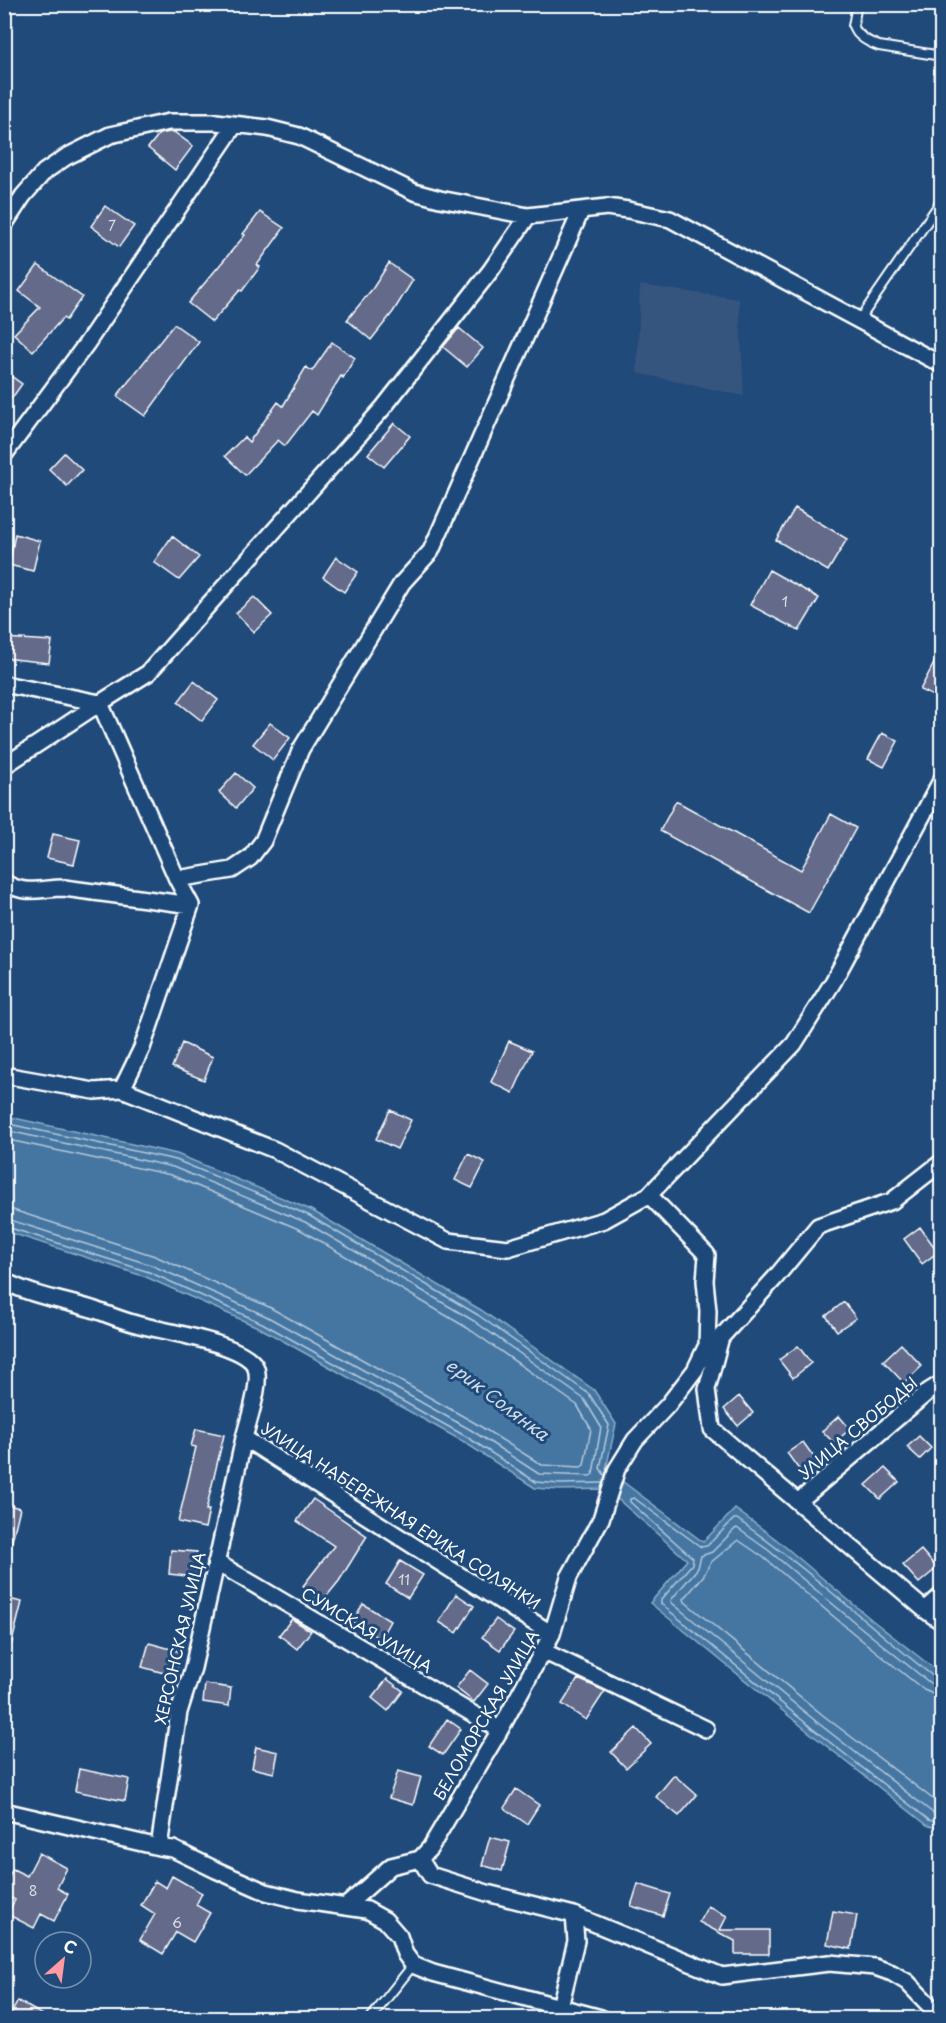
<svg xmlns="http://www.w3.org/2000/svg" width="946" height="2023" font-family="'Playpen Sans',sans-serif">
	<style>
		.built { fill: #34547f }
		.water { fill: #4576a2; stroke: #8fadc7; stroke-width: 1.5 }
		.lines { fill: none; stroke-linecap: round; stroke-linejoin: round }
		.shore { stroke: #b5c8da; stroke-width: 1.5 }
		.building { fill: #646b8a; stroke: #fff; stroke-width: 1.5 }
		.service-casing { stroke: #fff; stroke-width: 12 }
		.minor-casing { stroke: #fff; stroke-width: 20 }
		.service { stroke: #1f4a7a; stroke-width: 8 }
		.minor { stroke: #1f4a7a; stroke-width: 15 }
		.labels { text-anchor: middle; stroke-width: 6; stroke-linejoin: round; paint-order: stroke }
		.number-label { font-size: 14px; fill: #d8dae2 }
		.street-label { font-size: 16px; fill: #fff; stroke: #1f4a7a }
		.water-label { font-size: 18px; font-style: italic; fill: #d0dde8; stroke: #1f4a7a }
	</style>
	<rect width="100%" height="100%" fill="#1f4a7a"/>
	<filter id="ink" filterUnits="userSpaceOnUse"><feTurbulence type="fractalNoise" baseFrequency=".0167" numOctaves="2"/><feDisplacementMap in="SourceGraphic" scale="12" xChannelSelector="R" yChannelSelector="G"/><feConvolveMatrix kernelMatrix="1 2 1 2 8 2 1 2 1" color-interpolation-filters="sRGB"/></filter>
	<g filter="url(#ink)">
		<!-- built -->
		<path class="built" d="M640,285l99,14 5,97 -107,-23z"/>
		<!-- water -->
		<path class="water" d="M5,1116l172,38 134,56 170,100 113,80 22,34 -10,45 97,73 32,-33 41,30 96,81 69,54v156l-14,-5 -117,-92 -160,-130 37,-43 -81,-71 -46,1 -25,-2 -71,-46 -204,-114 -114,-51 -141,-46z"/>
		<g class="lines">
			<!-- shore -->
			<path class="shore" d="M4,1123l172,37 132,55 170,100 111,79 20,31 -9,43 5,8
				M4,1130l169,37 132,55 169,99 110,78 17,28 -8,47 -3,2 -51,-2 -68,-44 -205,-114 -115,-51 -147,-47
				M4,1139l167,36 130,55 168,99 108,76 14,24 -7,36 -3,2 -39,-2 -67,-42 -206,-116 -114,-51 -142,-46 -9,-1
				M4,1226l145,46 113,51 205,114 69,45 24,2 43,-1
				M942,1679l-8,-2c-66,-52 -128,-110 -197,-158h-3l-27,27 -6,1 -67,-49 -4,1v3l63,56 -1,6 -31,36v4l152,125 116,91 13,4
				M942,1686l-12,-3 -66,-53 -96,-80 -31,-22 -2,1 -23,23 -11,4 -3,12 -27,32 1,3 146,120 115,90 9,3
				M942,1695l-9,-1 -9,-4 -66,-53 -95,-80 -25,-17 -28,23 -6,12 -20,24 1,3 139,114 118,90"/>
		</g>
		<!-- building -->
		<path class="building" d="M170,132h4l19,14 -18,24 -27,-22 11,-14z
			M105,206l29,20 -15,21 -28,-21z
			M260,212l24,16 -27,37 3,2 -18,24 -2,-1 -28,32 -24,-19 57,-68 -2,-1z
			M389,263l24,17 -20,32 -22,28 -24,-20 26,-32z
			M38,265l44,32 -16,23 -3,-2 -30,33 -19,-17 26,-27 -21,-16z
			M174,324l25,18 -54,74 -28,-20z
			M459,328l24,20 -16,19 -24,-20z
			M332,342l23,16 -12,20 -2,-2 -24,39 -5,-4 -27,35 -7,-6 -33,35 -20,-19 19,-19 5,5 29,-40 5,4 23,-39 6,4z
			M4,371l18,13 -10,14 -8,-6z
			M394,423l16,13 -26,31 -16,-13z
			M64,453l18,17 -15,16 -18,-17z
			M795,508l52,31 -19,32 -52,-31z
			M15,534l25,7 -7,30 -24,-6z
			M172,536l27,21 -20,23 -25,-18z
			M336,557l22,15 -14,20 -21,-15z
			M769,570l50,28 -20,33 -49,-26z
			M254,597l18,18 -18,17 -18,-19z
			M4,638l48,3 -3,22 -45,-5z
			M942,648v52l-22,-10z
			M194,681l24,19 -16,21 -24,-19z
			M270,723l20,15 -17,22 -20,-16z
			M882,733l16,8 -14,26 -16,-8z
			M236,773l17,15 -17,20 -17,-16z
			M676,801l125,69 30,-56 25,14 -47,85 -149,-82z
			M53,834l27,6 -6,24 -27,-6z
			M509,1041l23,10 -19,42 -22,-11z
			M182,1043l31,14 -9,23 -32,-13z
			M390,1110l21,10 -14,29 -21,-10z
			M468,1154l17,8 -13,26 -17,-8z
			M920,1227l18,25 -16,12 -18,-25z
			M844,1302l12,16 -19,13 -11,-15z
			M901,1344l21,22 -18,17 -21,-22z
			M798,1346l13,17 -18,15 -14,-18z
			M739,1396l14,17 -15,13 -14,-17z
			M839,1416l11,13 -16,14 -12,-12z
			M196,1429l28,6 -18,75h3l-4,18 -27,-6 18,-75 -5,-1z
			M919,1436l12,12 -11,11 -13,-12z
			M803,1442l13,18 -16,11 -13,-18z
			M885,1468l14,14 -19,17 -14,-14z
			M313,1499l54,37 -28,45 -17,21 -19,-16 31,-40 -37,-25z
			M4,1504l16,4 -11,45 -5,-1z
			M171,1550l26,2 -2,25 -26,-3z
			M921,1550l16,18 -18,15 -16,-18z
			M400,1561l23,14 -15,23 -22,-14z
			M456,1594l18,12 -17,27 -18,-11z
			M4,1598l18,4 -13,52 -5,-1z
			M363,1604l27,17 -10,18 -28,-17z
			M292,1619l19,12 -14,18 -18,-14z
			M496,1619l18,13 -14,18 -18,-13z
			M149,1643l33,9 -7,24 -33,-9z
			M470,1670l18,14 -14,18 -18,-14z
			M387,1679l16,12 -15,20 -16,-13z
			M578,1679l27,12 -19,29 -24,-16z
			M205,1684l26,4 -2,18 -26,-4z
			M447,1719l14,10 -18,26 -14,-9z
			M636,1728l15,16 -25,24 -15,-16z
			M256,1747l22,5 -4,21 -22,-5z
			M79,1769l50,10 -4,22 -50,-10z
			M398,1771l23,6 -8,28 -24,-7z
			M674,1775l23,20 -18,21 -23,-19z
			M516,1789l23,16 -12,19 -23,-16z
			M490,1837l20,5 -8,29 -20,-6z
			M39,1853l28,15 -10,20 11,6 -14,27 -13,-7 -7,14 -27,-14 8,-14 -11,-6v-9l9,-16 14,7z
			M172,1876l30,17 -6,12 14,8 -17,29 -17,-10 -13,22 -23,-14 15,-26 -14,-9 14,-24 11,7z
			M638,1884l32,10 -7,22 -32,-10z
			M708,1906l19,10 -7,14h49v24h-34v-13l-36,-19z
			M833,1911l24,4 -6,34 -24,-5z
			M18,2001l32,18h-42z"/>
		<g class="lines">
			<defs>
				<path id="service" d="M857,4l-4,22c5,11 15,16 26,20l63,10
					M859,320l83,-120
					M371,2018l42,-53"/>
				<path id="minor" d="M4,225l19,-29 21,-24 22,-15 44,-22 59,-13h47l51,6 32,8 115,56 26,7 88,17 79,-9 21,3 42,9 272,146
					M4,455l83,-112 147,-217
					M4,684l96,19 48,-30 235,-265 108,-138 37,-54
					M4,766l96,-63 77,176 55,-9 18,-12 13,-17 38,-92 101,-166 29,-32 150,-340
					M4,882c21,14 37,6 60,6l127,17
					M4,1075l90,16 28,-2 153,61 173,91 60,7 96,-28 45,-25 145,-151 39,-62 109,-203
					M122,1089l20,-41 49,-143 -14,-26
					M4,1281c29,15 58,19 88,28 15,5 29,11 44,15 25,7 107,19 119,42 8,14 -7,55 -11,72l308,196
					M721,1337l-14,52 5,40 213,181 17,12
					M714,1345l61,-67 43,-52 74,-25 50,-39
					M799,1501l130,-110 13,-8
					M216,1562l284,168
					M925,1610l17,-15
					M543,1651l163,78
					M4,1811l155,36 14,2 43,21 50,22 32,8 69,10 18,10 14,16 6,18 8,11 20,8 168,45
					M159,1847l20,-135 14,-44 51,-230
					M420,1859l10,16 57,18 87,22 148,61 107,-13 46,4 17,6 15,9 26,27 5,9
					M346,1906l45,-40 29,-7 10,-11 70,-118 52,-96 17,-57 32,-58 16,-50 18,-29 33,-35 27,-35 12,-25 1,-34 -3,-30 2,-26 -58,-60
					M560,2007l16,-66 -2,-26"/>
			</defs>
			<!-- service casing -->
			<use href="#service" class="service-casing"/>
			<!-- minor casing -->
			<use href="#minor" class="minor-casing"/>
			<!-- service -->
			<use href="#service" class="service"/>
			<!-- minor -->
			<use href="#minor" class="minor"/>
		</g>
	</g>
	<g class="labels">
		<!-- number labels -->
		<g class="number-label">
			<text x="112" y="231">7</text>
			<text x="785" y="607">1</text>
			<text x="404" y="1585">11</text>
			<text x="33" y="1896">8</text>
			<text x="177" y="1928">6</text>
		</g>
		<!-- street labels -->
		<g class="street-label">
			<text transform="translate(858 1428) rotate(-40)" y="6">УЛИЦА СВОБОДЫ</text>
			<text transform="translate(401 1516) rotate(33)" y="6">УЛИЦА НАБЕРЕЖНАЯ ЕРИКА СОЛЯНКИ</text>
			<text transform="translate(367 1630) rotate(31)" y="6">СУМСКАЯ УЛИЦА</text>
			<text transform="translate(180 1638) rotate(-77)" y="6">ХЕРСОНСКАЯ УЛИЦА</text>
			<text transform="translate(486 1715) rotate(-60)" y="6">БЕЛОМОРСКАЯ УЛИЦА</text>
		</g>
		<!-- water labels -->
		<g class="water-label">
			<text transform="translate(497 1400) rotate(37)" y="6">ерик Солянка</text>
		</g>
	</g>
	<!-- margin -->
	<rect width="946" height="2023" fill="none" stroke="#1f4a7a" stroke-width="24"/>
	<rect x="12" y="12" width="922" height="1999" fill="none" stroke="#fff" stroke-width="2" filter="url(#ink)"/>
	<!-- north arrow -->
	<g transform="translate(63 1960) rotate(28)"><circle r="28" fill="#1f4a7a" stroke="#7992af" stroke-width="1.5"/>
	<path d="M0-4.5L10 22L0 15L-10 22Z" fill="#ff9aa2"/>
	<text y="-9" font-size="16" font-weight="bold" text-anchor="middle" fill="#ffffff">С</text>
	</g>
</svg>
